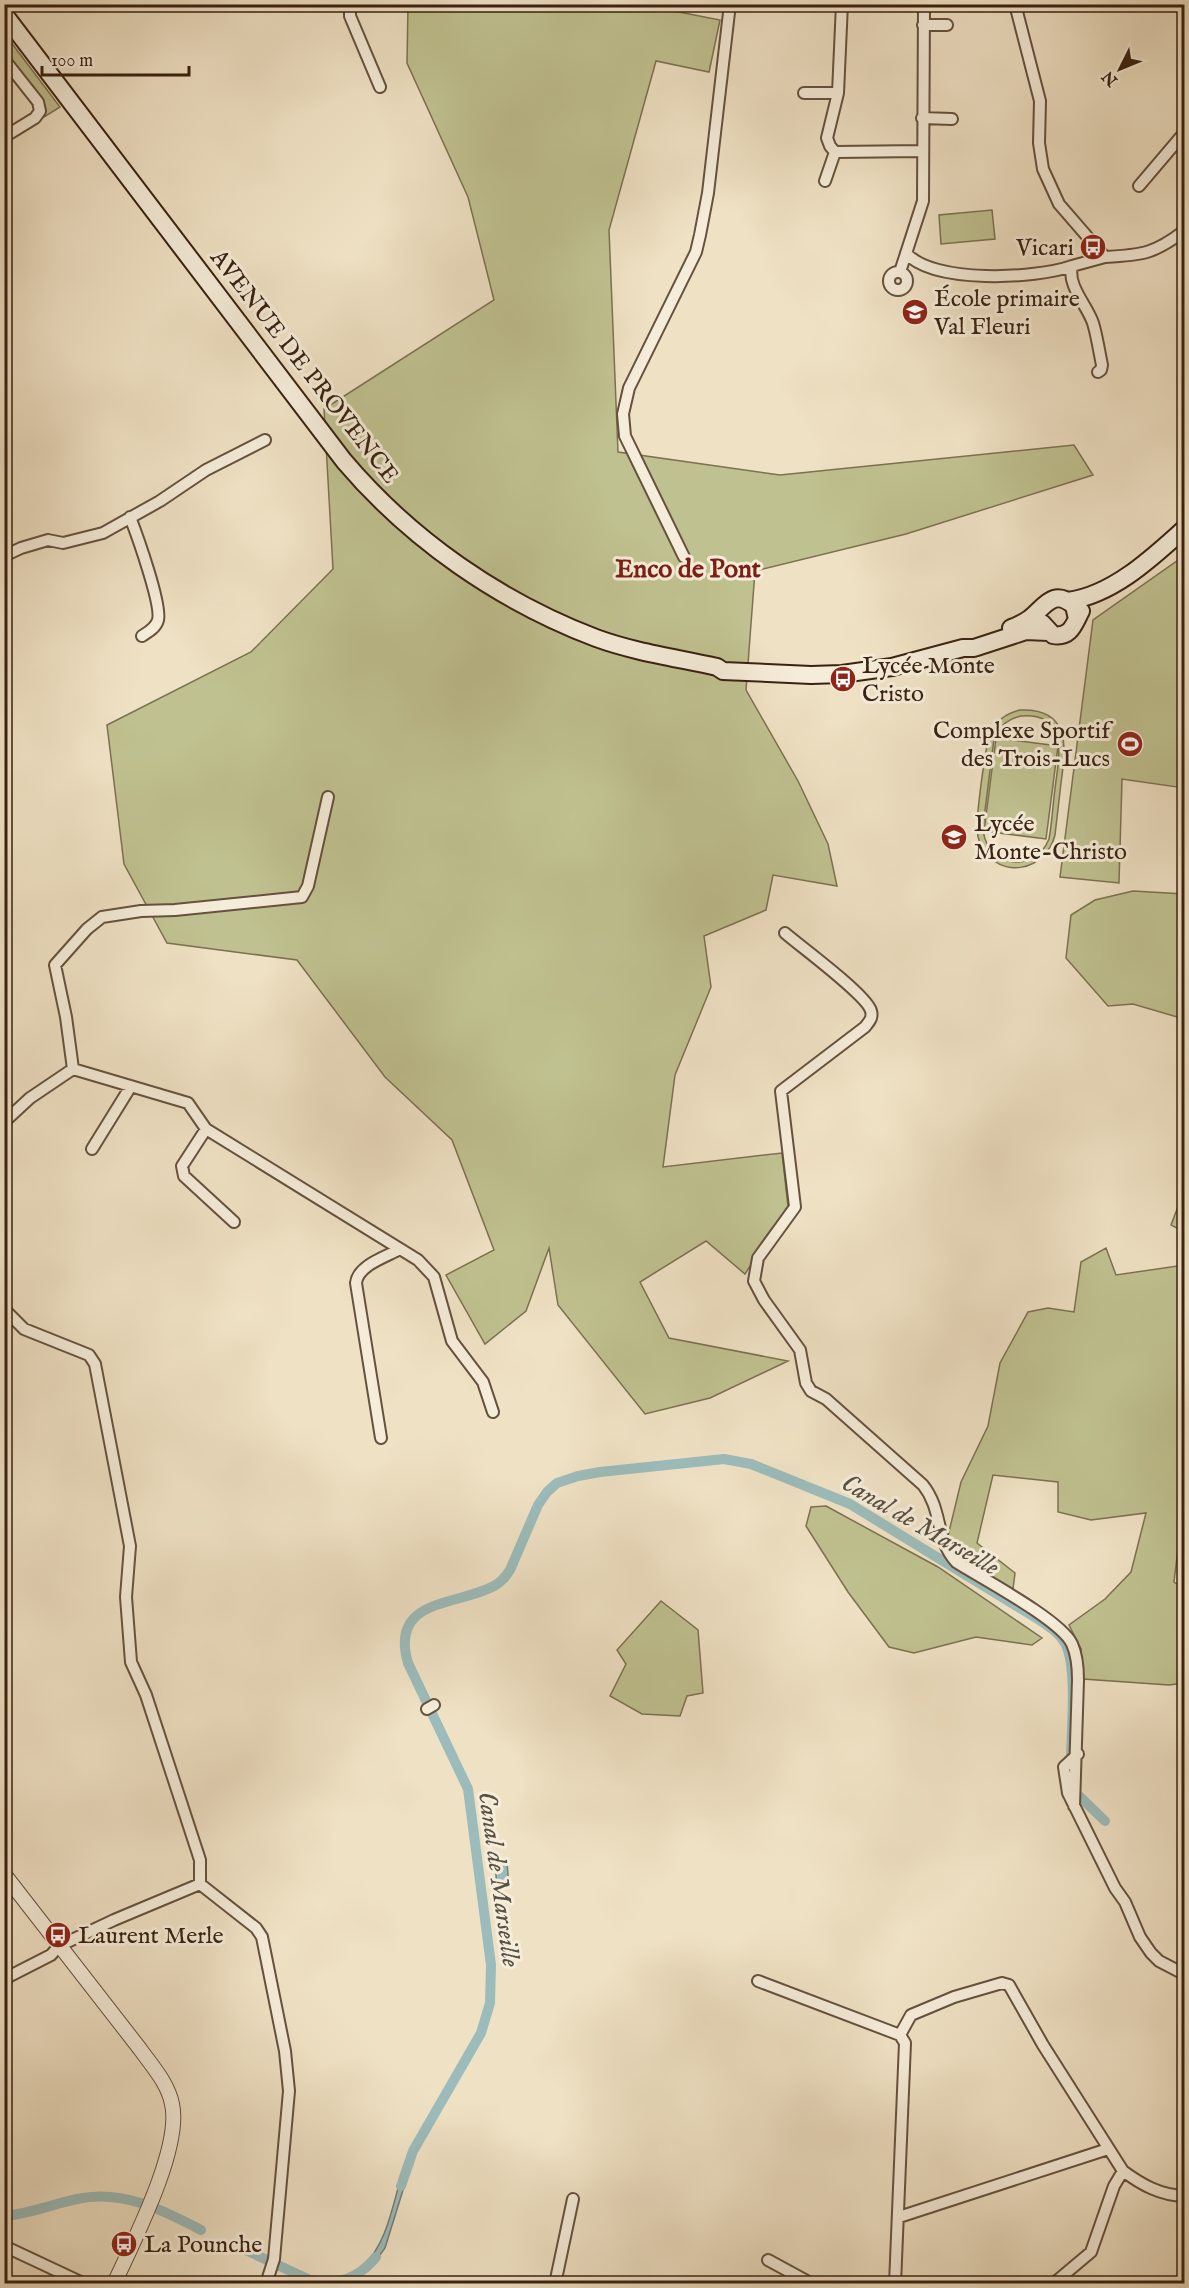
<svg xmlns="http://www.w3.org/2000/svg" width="1189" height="2288" font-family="'IM FELL English',serif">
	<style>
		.green { fill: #c0c190; stroke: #7c7150; stroke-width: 1.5; fill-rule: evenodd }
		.water { fill: #9cbcbb; stroke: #747e77; stroke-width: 1.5 }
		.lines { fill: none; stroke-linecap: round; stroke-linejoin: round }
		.canal { stroke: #9cbcbb; stroke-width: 10 }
		.minor-casing { stroke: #66513e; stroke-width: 14 }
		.tertiary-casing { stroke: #66513e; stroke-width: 16 }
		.secondary-casing { stroke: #392111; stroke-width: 20 }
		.minor { stroke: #f5ecd9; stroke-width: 10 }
		.tertiary { stroke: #f5ecd9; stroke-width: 14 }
		.secondary { stroke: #f5ecd9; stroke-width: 16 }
		.labels { text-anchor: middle; stroke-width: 6; stroke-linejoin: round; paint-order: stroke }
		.poi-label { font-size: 24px; fill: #392111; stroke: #f5ecd9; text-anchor: start }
		.street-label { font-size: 24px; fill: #392111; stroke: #f5ecd9 }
		.neighbourhood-label { font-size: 26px; font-weight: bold; fill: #7a1f14; stroke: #f5ecd9 }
		.water-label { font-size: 26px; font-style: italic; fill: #575044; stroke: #f5ecd9 }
	</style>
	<rect width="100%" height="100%" fill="#efe1c4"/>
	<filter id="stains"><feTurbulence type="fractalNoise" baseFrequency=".00333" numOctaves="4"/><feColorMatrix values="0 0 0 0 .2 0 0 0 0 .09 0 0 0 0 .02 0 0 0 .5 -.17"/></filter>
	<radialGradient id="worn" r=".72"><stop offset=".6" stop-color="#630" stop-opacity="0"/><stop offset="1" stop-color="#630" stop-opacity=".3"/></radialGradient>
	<!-- green -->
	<path class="green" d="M666,4l3,6 51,10 -11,52 -53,-11 -47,169 9,222 162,23 294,-30 19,30 -187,59 -151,37 -9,119 52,91 30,63 9,42 -64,-11 -7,35 -62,26 7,51 -36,88 -12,92 119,-14 6,53 -43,68 -39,-33 -66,41 29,56 119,23 -78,37 -65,16 -87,-109 -9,-57 -23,63 -41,33 -39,-69 48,-25 -42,-110 -67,-63 -88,-117 -130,-17 -43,-79 -17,-139 144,-73 82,-83 -9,-160 170,-109 -26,-103 -61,-134 1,-58z
		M4,33l56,74 -16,10 -2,-14 -37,-50z
		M992,210l3,29 -54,5 -2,-29z
		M1184,556v232l-62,-9 -3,104 -59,-6 33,-257z
		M1020,710c51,-2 46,37 41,73 -2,18 -4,35 -6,52 -9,36 -55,46 -74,11 -2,-5 -4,-12 -4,-18 0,-15 8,-84 14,-96 6,-12 16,-19 29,-22zM1021,716c48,-4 38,42 34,72 -2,17 -3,34 -6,51 -15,37 -66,27 -66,-13l11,-87c5,-13 14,-20 27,-23z
		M996,738l62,8 -12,93 -62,-8z
		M1133,891l51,3v125l-51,-15 -25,2 -42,-48 5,-43 24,-15z
		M1184,1191v41l-13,-7z
		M1106,1248l10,27 68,-10v242h-1l-9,75 10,7v94l-15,2 -86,-6 -2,-30 -12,-24 36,-26 26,-27 15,-59 -55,7 -33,-8v-30l-65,-7 -16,68 38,30 -2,16 -51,-28 -11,-10 -4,-11 14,-58 27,-56 12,-63 28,-51 20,-4 26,4 7,-50z
		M826,1506l112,61 104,71 -10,7 -56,-8 -62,16 -25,-6 -41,-55 -42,-66 5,-19z
		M661,1601l37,29 5,63 -16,3 -7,20 -38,-2 -32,-18 16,-32 -9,-14z"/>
	<!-- water -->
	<path class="water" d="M507,1863l2,23 -12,1 -2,-23z
		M403,2171l5,3 -23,74 -16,22 -5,-5c24,-23 29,-63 39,-94z"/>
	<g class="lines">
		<!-- canal -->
		<path class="canal" d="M1071,1785l3,6 31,30
			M401,2186l12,-35 68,-118 9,-30 1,-38 -23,-176 -60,-126c-19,-65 49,-57 86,-77 8,-4 12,-10 16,-16l28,-65 9,-13 10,-9 21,-7 22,-4 124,-13 27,5 99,40 191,117c9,6 18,12 24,22 13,24 6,89 6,118
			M4,2216c25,-2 49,-12 73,-17 45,-10 86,11 124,31
			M237,2246l73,34c27,6 48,-1 66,-23"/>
		<defs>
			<path id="minor" d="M350,4v12l30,71
				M1015,4l25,97 -1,42 4,26 16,35 46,53c37,-2 49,-3 79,-26
				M804,5l35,-1
				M923,25h24
				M4,59l34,43 2,9 -5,7 -31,19
				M804,93h34
				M922,118l30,1
				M835,152l-5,-6 -3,-8 11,-45 4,-89
				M835,152l87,-1
				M825,181l10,-29
				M1139,186l45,-53
				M906,253c27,31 129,26 166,13
				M889 281a9 9 0 1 1 18 0a9 9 0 1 1-18 0Z
				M900,272l23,-71 1,-197
				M1098,372l3,-2 1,-5c-3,-14 -5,-29 -9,-42 -6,-18 -26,-37 -21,-57l33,-9
				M130,517c7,18 32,88 28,103 -2,8 -10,12 -16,16
				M4,556l17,-8 27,-8 15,3 40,-10 57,-32 46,-31 59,-30
				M684,557l-59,-121 -2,-22 6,-26 67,-136 4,-17 8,-42 22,-189
				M785,933c16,14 82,62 86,78 2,7 -2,11 -6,16l-84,64 14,116 -37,51 -4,23 10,19 36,50 6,33 5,8 15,8 97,86c20,25 12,54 33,77 25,16 105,58 116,82 5,11 6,24 6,36l-4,126
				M73,1069l115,34 18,26 212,131 16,17 18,64 31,41 10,30
				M4,1122l26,-24 43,-29 -7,-52 -11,-52 32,-36 15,-12 39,-6 34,-1 127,-13 6,-11 20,-89
				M206,1129l-24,37 2,10 50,46
				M92,1149l39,-63
				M4,1309l20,20 65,26 6,9 35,182 -4,51 5,65 15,33 54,165v24
				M381,1438l-25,-155c2,-18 30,-26 44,-34
				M427,1709l7,-4
				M1078,1754l-14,13 4,26 47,95 10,14 15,35 11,16 8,8 25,13
				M4,1979l47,-24 8,-9 55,-26 86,-36 56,44 6,9 23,114 4,40 -15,168 -8,25
				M758,1981l142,54 5,8 -10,241
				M900,2035l11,-20 43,-18 48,-14 7,2 34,60 80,126c19,14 37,24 61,25
				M899,2217l209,-68
				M4,2246l81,38
				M768,2260l44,24
				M555,2284l18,-85
				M1053,2284l38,-32 23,-66 9,-15"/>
			<path id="tertiary" d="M4,1874l136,175c12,17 28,34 32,55 10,44 -39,138 -58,180"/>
			<path id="secondary" d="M4,14l340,447c67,79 155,140 252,177 38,14 81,20 121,29l6,4 88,4 31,-1 50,-7 71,-19h11l52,-17 22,1
				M1068,601c45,-6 85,-44 116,-72
				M1042,623l11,12c18,3 21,-11 28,-24
				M1011,628c6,-2 12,-5 18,-9 15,-11 24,-32 45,-13l3,13"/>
		</defs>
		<!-- minor casing -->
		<use href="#minor" class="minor-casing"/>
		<!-- tertiary casing -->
		<use href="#tertiary" class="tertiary-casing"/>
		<!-- secondary casing -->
		<use href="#secondary" class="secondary-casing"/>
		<!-- minor -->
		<use href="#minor" class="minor"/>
		<!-- tertiary -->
		<use href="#tertiary" class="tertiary"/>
		<!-- secondary -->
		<use href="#secondary" class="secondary"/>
	</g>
	<!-- icons -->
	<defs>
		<symbol id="bus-disc" viewBox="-11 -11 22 22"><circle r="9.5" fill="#8f2418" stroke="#f5ecd9"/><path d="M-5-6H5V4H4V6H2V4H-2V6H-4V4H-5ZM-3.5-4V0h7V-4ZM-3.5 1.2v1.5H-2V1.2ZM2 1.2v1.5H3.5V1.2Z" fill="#fff"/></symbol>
		<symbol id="school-disc" viewBox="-11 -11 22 22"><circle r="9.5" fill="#8f2418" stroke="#f5ecd9"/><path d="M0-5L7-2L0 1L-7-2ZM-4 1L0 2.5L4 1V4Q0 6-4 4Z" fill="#fff"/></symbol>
		<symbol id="stadium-disc" viewBox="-11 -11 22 22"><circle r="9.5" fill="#8f2418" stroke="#f5ecd9"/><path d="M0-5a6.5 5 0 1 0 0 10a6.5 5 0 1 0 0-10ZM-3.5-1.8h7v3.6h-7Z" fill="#fff"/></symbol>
	</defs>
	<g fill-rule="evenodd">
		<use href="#bus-disc" x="1078" y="232" width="30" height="30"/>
		<use href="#school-disc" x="900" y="297" width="30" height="30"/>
		<use href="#bus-disc" x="828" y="664" width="30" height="30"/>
		<use href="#stadium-disc" x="1115" y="729" width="30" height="30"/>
		<use href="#school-disc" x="939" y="822" width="30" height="30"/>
		<use href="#bus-disc" x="43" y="1920" width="30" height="30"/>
		<use href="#bus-disc" x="109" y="2229" width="30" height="30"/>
	</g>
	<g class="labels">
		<!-- poi labels -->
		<g class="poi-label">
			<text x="1074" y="255" text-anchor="end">Vicari</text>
			<text x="934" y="306">École primaire<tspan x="934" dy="28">Val Fleuri</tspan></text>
			<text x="862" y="673">Lycée Monte<tspan x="862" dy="28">Cristo</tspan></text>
			<text x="1110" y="738" text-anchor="end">Complexe Sportif<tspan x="1110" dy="28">des Trois-Lucs</tspan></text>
			<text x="974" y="831">Lycée<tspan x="974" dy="28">Monte-Christo</tspan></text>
			<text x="78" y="1943">Laurent Merle</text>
			<text x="144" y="2252">La Pounche</text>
		</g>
		<!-- street labels -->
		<g class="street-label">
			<text transform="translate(305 366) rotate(52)" y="8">AVENUE DE PROVENCE</text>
		</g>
		<!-- neighbourhood labels -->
		<g class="neighbourhood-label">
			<text x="688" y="577">Enco de Pont</text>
		</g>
		<!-- water labels -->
		<g class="water-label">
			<text transform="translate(921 1524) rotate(30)" y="9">Canal de Marseille</text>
			<text transform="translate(500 1879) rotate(82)" y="9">Canal de Marseille</text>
		</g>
	</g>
	<!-- margin -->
	<rect width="1189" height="2288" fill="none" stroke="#efe1c4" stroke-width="24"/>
	<rect x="6" y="6" width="1177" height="2276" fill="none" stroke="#392111" stroke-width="3"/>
	<rect x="12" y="12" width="1165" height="2264" fill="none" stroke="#392111" stroke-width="1.5"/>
	<!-- north arrow -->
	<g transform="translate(1120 69) rotate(227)" stroke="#f5ecd9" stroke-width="4.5" paint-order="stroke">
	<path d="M0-4.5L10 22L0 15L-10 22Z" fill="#392111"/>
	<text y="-9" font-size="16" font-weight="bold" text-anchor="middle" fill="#392111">N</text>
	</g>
	<!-- scale -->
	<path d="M42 66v9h147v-9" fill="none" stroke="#392111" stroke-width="3"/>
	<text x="51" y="66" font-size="18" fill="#392111" stroke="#f5ecd9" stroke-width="4.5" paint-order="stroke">100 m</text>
	<rect width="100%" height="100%" filter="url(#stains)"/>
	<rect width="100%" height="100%" fill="url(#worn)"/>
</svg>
